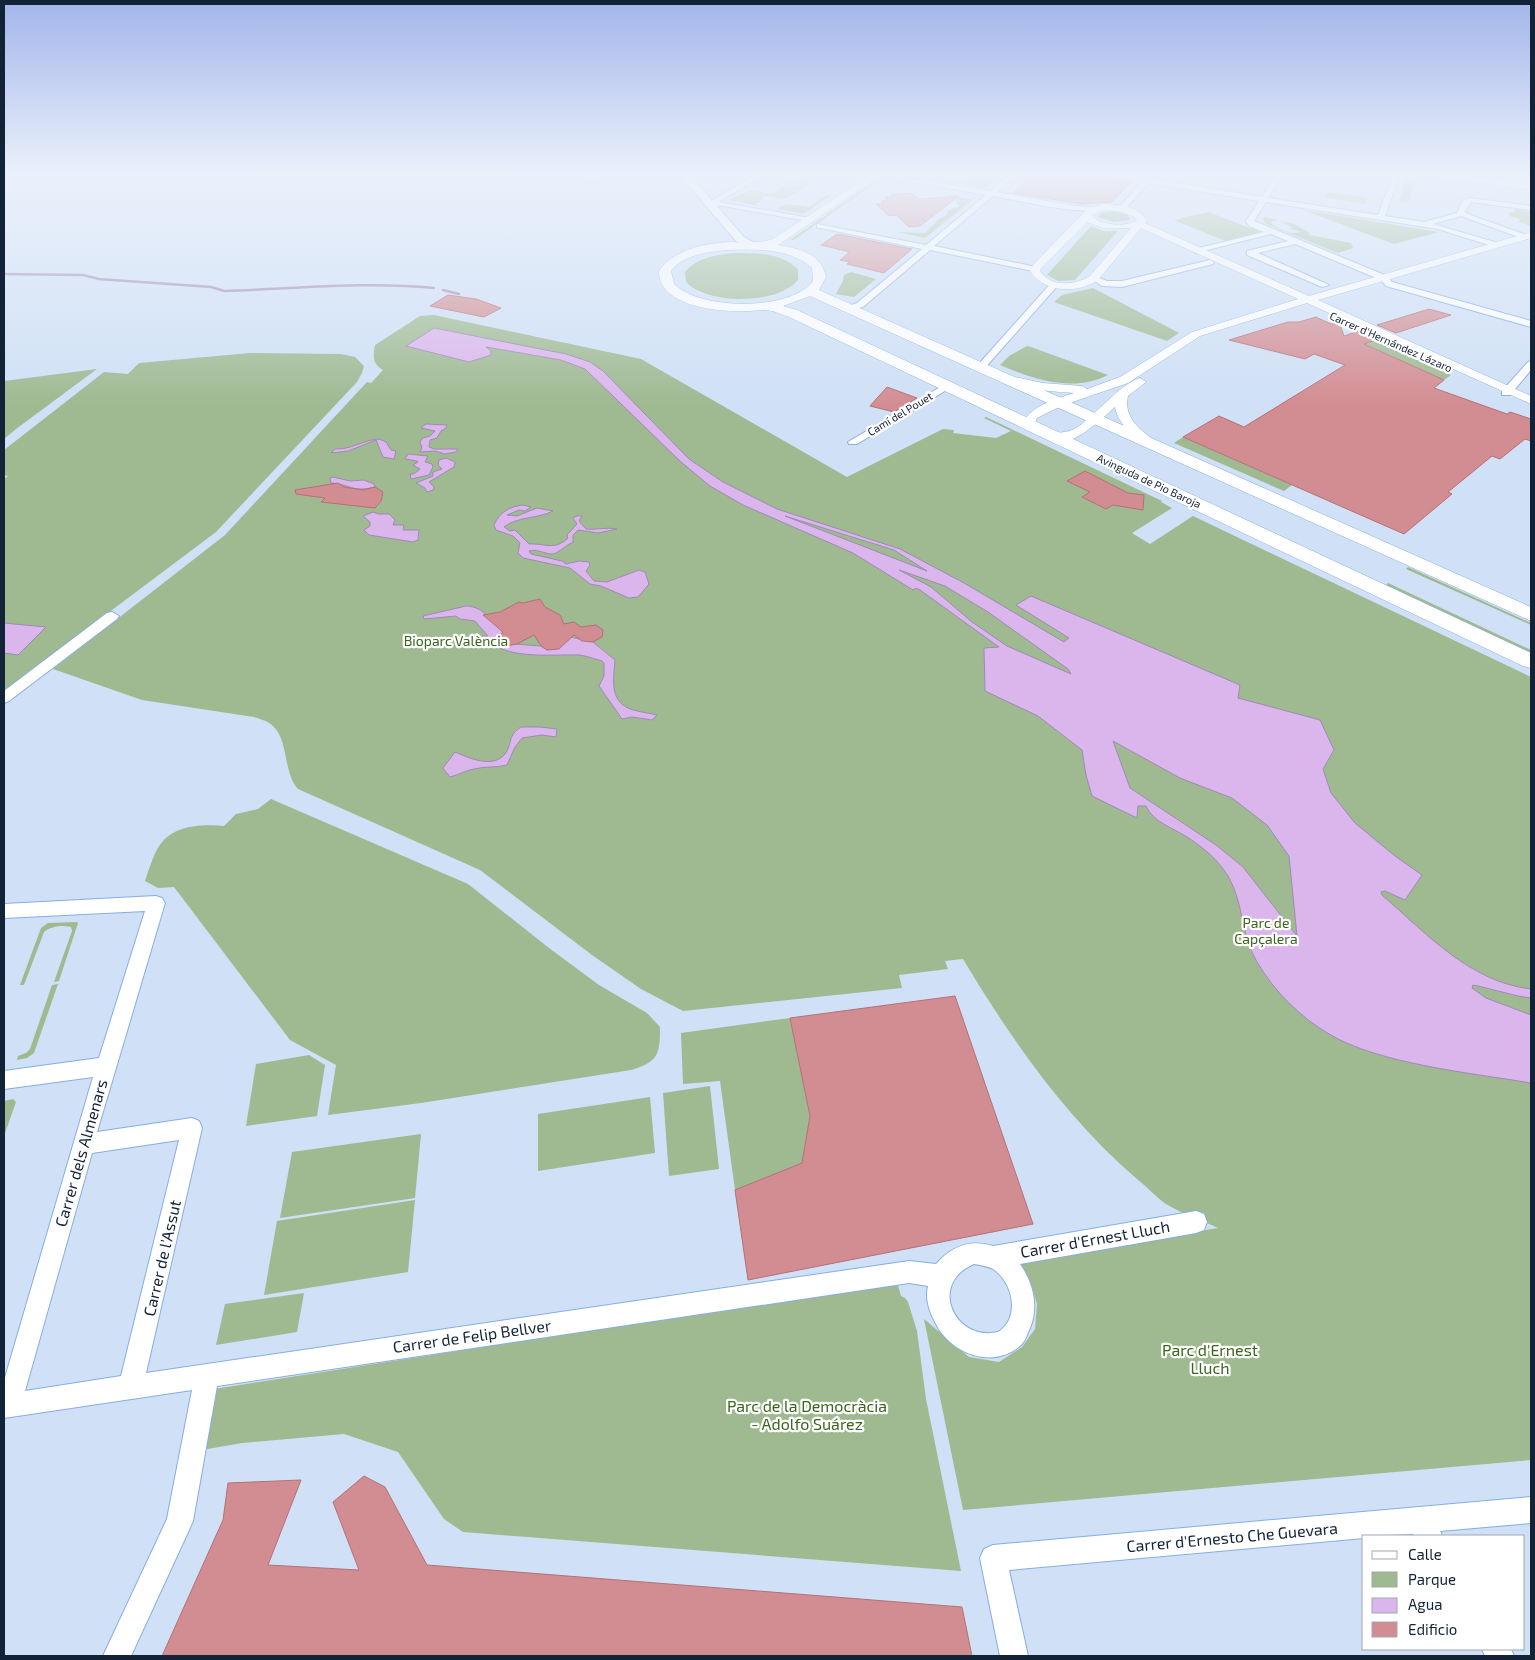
<svg xmlns="http://www.w3.org/2000/svg" width="1535" height="1660" font-family="'Exo 2',sans-serif">
	<style>
		.green { fill: #9fb991 }
		.water { fill: #dbb6ec; stroke: #9f8ab6; fill-rule: evenodd }
		.lines { fill: none; stroke-linecap: round; stroke-linejoin: round }
		.stream { stroke: #9f8ab6; stroke-width: 2.5 }
		.building { fill: #d28d92; stroke: #b57076 }
		.minor-casing { stroke: #86aee2; stroke-width: 2 }
		.tertiary-casing { stroke: #86aee2; stroke-width: 1 }
		.secondary-casing { stroke: #86aee2; stroke-width: 2 }
		.primary-casing { stroke: #86aee2; stroke-width: 1 }
		.minor { fill: #fff; fill-rule: evenodd }
		.tertiary { fill: #fff; fill-rule: evenodd }
		.secondary { fill: #fff; fill-rule: evenodd }
		.primary { fill: #fff; fill-rule: evenodd }
		.labels { text-anchor: middle; stroke-width: 4.5; stroke-linejoin: round; paint-order: stroke }
		.far-street-label { font-size: 11px; fill: #132337; stroke: #fff }
		.park-label { font-size: 14px; fill: #3a651c; stroke: #fff }
		.near-street-label { font-size: 16px; fill: #132337; stroke: #fff }
		.near-park-label { font-size: 16px; fill: #3a651c; stroke: #fff }
	</style>
	<rect width="100%" height="100%" fill="#d0e0f6"/>
	<!-- green -->
	<path class="green" d="M599,173h75l-93,12z
		M806,173h21l-41,26 -23,-3 -1,1 3,1 -9,6 1,2 -28,-6 21,-10 22,4z
		M970,173h33l-19,15 -28,-5z
		M1416,175l10,1 -10,1 -8,26 -9,-1 8,-26z
		M872,183h3l-81,57h-4z
		M1328,192l40,6 -3,6 -41,-7z
		M832,195l-29,19 -26,-5 9,-5 22,3 17,-11z
		M950,195l22,5 -47,38 -28,-6 28,1c4,-6 10,-8 13,-14l8,-3 3,-6 11,-4 -4,-3 1,-4z
		M1514,209l17,3v14l-12,-4 1,-3 -11,-3v-4l5,1z
		M1303,210l136,22 -45,12z
		M1114,211l14,4 2,5 -16,2 -16,-5 3,-4z
		M1209,212l2,1 49,19 -35,9 -51,-21z
		M1264,217l14,3 -6,1 -1,2c5,5 15,8 20,10l10,-1 -10,-3 1,-2 -12,-6 14,3 16,9 -1,2 42,8 2,5 -15,5 -72,-29 -3,-4z
		M1091,226l12,5h15l-43,49 -17,1 -11,-6z
		M735,253c21,0 49,0 63,17v10c-21,25 -90,25 -112,2l-1,-10c12,-15 32,-17 50,-19z
		M851,272l25,7 -22,18 -18,-3 7,-13 1,-6z
		M1093,288l86,45 -12,8 -113,-39 8,-7z
		M434,315l207,44 206,118 96,-48 11,1 -1,3 43,5 15,-7 -27,-13 2,-1 176,84 -1,1 11,6 -40,25 18,11 43,-28 338,161v783l-568,50 -39,-191 45,38 30,5 23,-15 13,-18 2,-25 -7,-23 -14,-20 202,-33c-17,-8 -36,-14 -52,-24 -10,-7 -19,-17 -29,-25 -71,-61 -126,-140 -174,-220l-18,2 3,8 -49,6 3,13 -219,23 -42,-22 -49,-34 -112,-85 -182,-81c-16,-17 -8,-53 -29,-66 -4,-3 -10,-4 -15,-6l-112,-17 -89,-31 172,-134 142,-153 4,1 12,-13c-11,-6 -10,-14 -8,-25l45,-29z
		M1373,340l78,35 -7,5 -82,-37z
		M1027,346l4,1 77,28c-35,18 -75,4 -108,-10l9,-9z
		M250,353l91,1 14,3 9,9 -2,7 -5,9 -141,150 -212,159v-212l4,-3 -4,-1v-25l100,-78 24,2 11,-11z
		M97,369l-81,60 -12,10v-58z
		M1183,437l109,48 -8,6 -110,-48z
		M1408,567l123,56v2l-125,-56z
		M1388,583l143,67v3l-145,-68z
		M271,799l197,85 81,64 50,37 48,28 13,14c0,28 -2,35 -29,43l-210,33 -93,12 8,-50 -46,-25 -116,-153 -16,1 -13,-7c4,-11 7,-23 13,-33 13,-23 43,-24 66,-22l12,-12 22,-5z
		M77,922l1,1 -19,58 -5,1 18,-51 -1,-4c-8,-2 -20,-1 -27,5l-20,53h-4l21,-57 7,-5z
		M58,984l-24,69 -7,5 -10,2 1,-4 8,-3 4,-4 22,-64z
		M790,1018l20,98 -8,47 -67,27 -15,-109 -37,3 -2,-51z
		M309,1055l16,10 -8,51 -71,10 10,-62z
		M710,1086l9,83 -50,7 -6,-83z
		M650,1097l5,56 -117,18v-57z
		M13,1099l3,3 -12,34v-35z
		M421,1134l-6,64 -135,20 12,-66z
		M415,1200l-7,72 -144,23 13,-74z
		M897,1282l4,14 4,2 3,4 9,29 9,68 35,172 -498,-39 -19,-13 -46,-67 -54,-18 -102,9 -40,7 12,-61z
		M304,1293l-7,39 -81,13 9,-41z"/>
	<!-- water -->
	<path class="water" d="M434,328l132,26 24,8 13,9 86,88 34,23 54,27 123,40 64,34 100,59 5,-4 -53,-33 15,-9 209,89 -2,13 82,22 14,30 -11,19 8,24 24,30 40,33 27,19 -17,25 -20,-9 -4,1 1,3c45,39 88,87 149,94v9l-13,-2 -40,-10 -5,-1 -1,3 14,10 45,17v68c-59,-10 -152,-19 -202,-49 -29,-17 -55,-43 -72,-72 -16,-26 -13,-59 -29,-86 -9,-15 -25,-29 -41,-39 -14,-9 -34,-15 -41,-31h-8l-1,12 -45,-22 -6,-21 -4,-25 -44,-34 -53,-25 -1,-43 15,-1 -79,-57 -4,-2 -3,2 -60,-37 -110,-48 -33,-19 -29,-24 -96,-93 -24,-9 -75,-13 5,4v4l-22,7 -63,-16zM785,516l109,34 33,21zM899,570l46,16 43,26 80,57 3,5 -64,-28 -35,-24 -41,-35zM1113,741l67,37 52,20 35,27 22,31 8,80 -54,-69 -27,-22 -86,-57z
		M426,424l21,1 -1,3 -5,3 -4,7 -7,2 -1,7 5,2h24l-2,3 -11,2 -10,-3 -15,1 2,-4 -2,-6 3,-4 7,-2 5,-5 -14,-3z
		M379,439l7,3 5,8 5,1 -2,8 -11,-2 -7,-17 -28,11 -17,2 4,-4c16,1 28,-9 44,-10z
		M408,454l20,2 -3,6 7,2 1,3 -4,8 -18,4 -1,-5h4l6,-5 -7,-4 5,-3 -1,-1 -12,-2z
		M446,458l9,4 -1,5 -25,15 5,5 -1,3 -6,2 -2,-4 -9,-5 17,-7v-4l9,-3 -4,-4 1,-5z
		M333,477l17,4 14,-1 10,4 1,3c-22,6 -26,-3 -44,-4l-1,-5z
		M523,505l8,2 -6,4 -6,-1 -12,5 10,1 20,-8 16,3c-15,8 -35,5 -49,16l6,4 5,-1 14,14c15,-1 26,7 39,-6l-1,-3 10,-11 -4,-6 4,-2h5l-3,5 7,8c11,1 19,-2 31,0l-19,4 -20,-3 -5,5v7c-6,3 -12,8 -17,11 -7,4 -17,-5 -27,-2l2,3 31,7 4,3 13,-3 10,1 1,3 -4,6 8,10 13,1 32,-12 6,2 4,12 -11,13 -9,1 -28,-12 -11,-2 -20,-16 -47,-10 -5,-5 2,-10 -7,-7 -17,-6 -2,-5c6,-14 16,-18 29,-20z
		M373,512l6,2h10l6,6 -2,5h11l-1,5h16l-1,10 -5,2 -44,-7 -5,-5 6,-4v-4l-7,-6z
		M466,606c17,0 25,15 37,26l-5,5 2,6 41,3 6,4 12,-2 11,-11 23,5 22,18c-1,16 -6,37 11,47 6,4 23,6 31,8l-5,5 -20,-3 -10,2 -23,-33 5,-10v-13l-2,-2c-7,-2 -15,-5 -23,-6 -31,-1 -73,6 -97,-19h6l-13,-15 -15,-2 -4,-3 -32,3 -1,-3z
		M4,623l42,4 -28,28 -14,-2z
		M521,727h19l17,2 -1,8 -14,-2 -20,3 -7,9 -8,18c-11,3 -22,1 -33,4 -8,1 -15,6 -24,8l-7,-9 12,-16c14,6 38,17 50,2 8,-11 2,-18 16,-27z"/>
	<g class="lines">
		<!-- stream -->
		<path class="stream" d="M4,274l79,1 16,4 112,8 13,4c70,-2 140,-10 210,-3
			M443,290l16,4"/>
	</g>
	<!-- building -->
	<path class="building" d="M1035,173h39l57,9 -19,20 -30,2 -69,-11z
		M911,193l9,6 39,-3 -39,30 -11,1 -13,-12 -7,1 -13,-12 8,-1 -3,-2 7,-1 -3,-3 8,-1 -2,-1z
		M837,234l75,15 -28,24 -37,-9 3,-2 -10,-2 10,-8 -29,-7z
		M448,295l28,4 25,9 -17,9 -54,-11z
		M1429,309l22,6 -55,18 -19,-8z
		M1316,317l13,6 11,2 4,11 18,-6 19,8 -17,6 80,36 -10,8 73,26 3,-2 21,7v22l-6,-2 -25,20 -8,-3 -44,36 4,2 -48,40 -221,-97 36,-21 25,11 101,-62 -31,-11 -9,5 -76,-19 59,-18h11z
		M887,387l30,11 -23,14 -24,-6z
		M1085,471l43,22 16,2 -1,15 -30,-5 -7,4 -24,-12 8,-5 -23,-11z
		M338,483l6,4 19,3 12,-3 8,5 -2,9 -6,7 -54,-6 4,-4 -29,-4 -1,-4z
		M540,599l5,8 15,8 4,9 10,-2 7,5 15,-2 7,5 -1,7 -9,5 -11,-1 -8,-6 -15,14 -12,1 -6,-4 -7,-11 -17,9 -10,2 -12,-5 8,-9 -20,-17 17,-3 19,-10 4,1z
		M955,996l78,228 -285,56 -13,-90 67,-27 8,-47 -20,-98z
		M364,1476l21,11 42,78 535,42 10,49h-810l61,-136 5,-37 73,-3 -33,85 91,5 -26,-68z"/>
	<g class="lines">
		<defs>
			<path id="minor" d="M759,173h7l-47,29 91,16h3v4l-90,-16h-13l-4,-2z
				M1012,173h7l-22,19 78,14 17,1 4,2c-11,7 -86,-10 -103,-13l-59,50 93,19 11,3v4l-108,-22 -67,57 -17,4v-4l11,-4 65,-54 -102,-21h-3v-4l109,21 60,-50 -95,-17 -2,-1v-2l101,16z
				M1097,173h14l34,5 5,-5h6l-5,6 111,18 15,-24h6l-15,25 110,17 16,-42h6l-15,43 39,6 33,-9 6,-13 7,-2 61,8v4l-60,-8 -6,10 5,3 57,20v4h-3l-63,-23 -28,8 65,19v4h-3l-57,-18 -172,-27 -12,19 133,55 5,6 139,39v6l-145,-41 -5,-6 -86,-36 -37,9 71,32 -7,2 -75,-32v-4l41,-10 -17,-7 -76,19v-4l69,-17 -15,-6 -3,-5 13,-20 -111,-18 -20,23 2,3 -4,2 -6,-5 22,-24 -42,-7z
				M1210,260l4,2 -1,2 -91,23 -20,-1 -12,-8 4,-2 13,5h15z
				M1052,282l7,2 -76,86h-6v-4z
				M1531,361v9l-21,25h-8v-4l26,-29z
				M947,383l3,1v4l-93,56h-8l-1,-2z
				M112,612l7,4 -2,3 -108,82 -5,2v-12l103,-78z
				M156,896l6,2 3,5 -68,229 95,-14 7,3 3,7 -56,245 763,-112 27,3c16,-18 34,-25 57,-18l203,-35 8,3 3,8 -3,8 -8,3 -176,31c13,19 19,42 10,64 -3,6 -4,12 -9,17 -28,26 -72,8 -86,-23 -6,-11 -10,-24 -7,-36l-19,-3 -692,103 -24,135 -4,9 -58,126h-28l64,-137 25,-129 -188,28v-37l89,-304 -89,12v-18l95,-13 46,-147 -141,7v-14zM179,1140l-58,236 -96,15 67,-238zM974,1264c6,1 13,2 19,5 20,13 28,49 5,63 -43,10 -71,-48 -24,-68z
				M1531,1497v26l-91,8 2,5h-27l-2,-2 -49,2v2l-355,32 19,86h-28l-20,-98 4,-9 9,-4z
				M1482,1649h29l3,7h-29z"/>
			<path id="tertiary" d="M1104,204c15,1 35,2 43,17l-2,2 164,73 222,-64v6l-213,62 213,96v8l-224,-101 -107,33 -72,47 -67,23 -24,12 -4,9h-10l-1,-3c9,-19 33,-24 52,-31 -14,-1 -61,-4 -70,-13l2,-3 4,-1 33,7 39,3 5,3 33,-12 72,-45 106,-33 -157,-71 -43,52c-21,14 -54,13 -68,-9l3,-6 54,-56zM1104,210l15,1 16,6 2,4c-13,6 -36,5 -46,-6zM1087,222l16,6h28l-41,48c-14,9 -39,12 -50,-5l1,-3z
				M1140,378l6,4 -18,14c-5,22 13,35 29,46l2,3 -2,3c-16,4 -40,-26 -42,-41 -12,10 -49,49 -66,30l2,-3c8,-2 16,-1 23,-5 20,-11 45,-45 66,-51z"/>
			<path id="secondary" d="M678,173h10l56,64 16,9 -1,2h-8l-15,-7z"/>
			<path id="primary" d="M873,173h11l-106,72c22,4 43,8 48,32l-7,13 712,317v14l-721,-325 -27,10 14,4 734,343v15l-8,-2 -736,-350c-7,-2 -15,-6 -22,-6 -9,0 -19,2 -28,1 -25,0 -79,-7 -78,-40 14,-21 46,-28 71,-29 15,0 28,2 43,-3zM726,250c28,-1 65,-2 86,18l1,13c-23,31 -114,29 -139,3l-3,-13c11,-16 37,-19 55,-21z
				M1425,173h25l81,11v6l-101,-14z"/>
		</defs>
		<!-- minor casing -->
		<use href="#minor" class="minor-casing"/>
		<!-- tertiary casing -->
		<use href="#tertiary" class="tertiary-casing"/>
		<!-- secondary casing -->
		<use href="#secondary" class="secondary-casing"/>
		<!-- primary casing -->
		<use href="#primary" class="primary-casing"/>
		<!-- minor -->
		<use href="#minor" class="minor"/>
		<!-- tertiary -->
		<use href="#tertiary" class="tertiary"/>
		<!-- secondary -->
		<use href="#secondary" class="secondary"/>
		<!-- primary -->
		<use href="#primary" class="primary"/>
	</g>
	<!-- sky -->
	<linearGradient id="sky" x2="0" y2="1"><stop stop-color="#a3b5ea"/><stop offset="0.43" stop-color="#eaf1fb"/><stop offset="1" stop-color="#eaf1fb" stop-opacity="0"/></linearGradient>
	<rect width="1535" height="405" fill="url(#sky)"/>
	<g class="labels">
		<!-- far-street labels -->
		<g class="far-street-label">
			<text transform="translate(1391 342) rotate(24)" y="4">Carrer d'Hernández Lázaro</text>
			<text transform="translate(900 414) rotate(-31)" y="4">Camí del Pouet</text>
			<text transform="translate(1149 481) rotate(25)" y="4">Avinguda de Pio Baroja</text>
		</g>
		<!-- park labels -->
		<g class="park-label">
			<text x="456" y="646">Bioparc València</text>
			<text x="1266" y="928">Parc de<tspan x="1266" dy="16">Capçalera</tspan></text>
		</g>
		<!-- near-street labels -->
		<g class="near-street-label">
			<text transform="translate(81 1153) rotate(-74)" y="6">Carrer dels Almenars</text>
			<text transform="translate(1095 1239) rotate(-10)" y="6">Carrer d'Ernest Lluch</text>
			<text transform="translate(162 1258) rotate(-77)" y="6">Carrer de l'Assut</text>
			<text transform="translate(472 1336) rotate(-8)" y="6">Carrer de Felip Bellver</text>
			<text transform="translate(1232 1537) rotate(-5)" y="6">Carrer d'Ernesto Che Guevara</text>
		</g>
		<!-- near-park labels -->
		<g class="near-park-label">
			<text x="1210" y="1356">Parc d'Ernest<tspan x="1210" dy="18">Lluch</tspan></text>
			<text x="807" y="1412">Parc de la Democràcia<tspan x="807" dy="18">- Adolfo Suárez</tspan></text>
		</g>
	</g>
	<!-- border -->
	<rect width="1535" height="1660" fill="none" stroke="#132337" stroke-width="10"/>
	<!-- legend -->
	<rect x="1362" y="1535" width="162" height="115" fill="#ffffff" stroke="#a1a7af"/>
	<rect x="1372" y="1551" width="25" height="8" fill="#ffffff" stroke="#a1a7af"/>
	<text x="1408" y="1560" font-size="15" fill="#132337">Calle</text>
	<rect x="1372" y="1572" width="25" height="15" fill="#9fb991" stroke="#a1a7af"/>
	<text x="1408" y="1585" font-size="15" fill="#132337">Parque</text>
	<rect x="1372" y="1598" width="25" height="15" fill="#dbb6ec" stroke="#a1a7af"/>
	<text x="1408" y="1610" font-size="15" fill="#132337">Agua</text>
	<rect x="1372" y="1622" width="25" height="15" fill="#d28d92" stroke="#a1a7af"/>
	<text x="1408" y="1635" font-size="15" fill="#132337">Edificio</text>
</svg>
